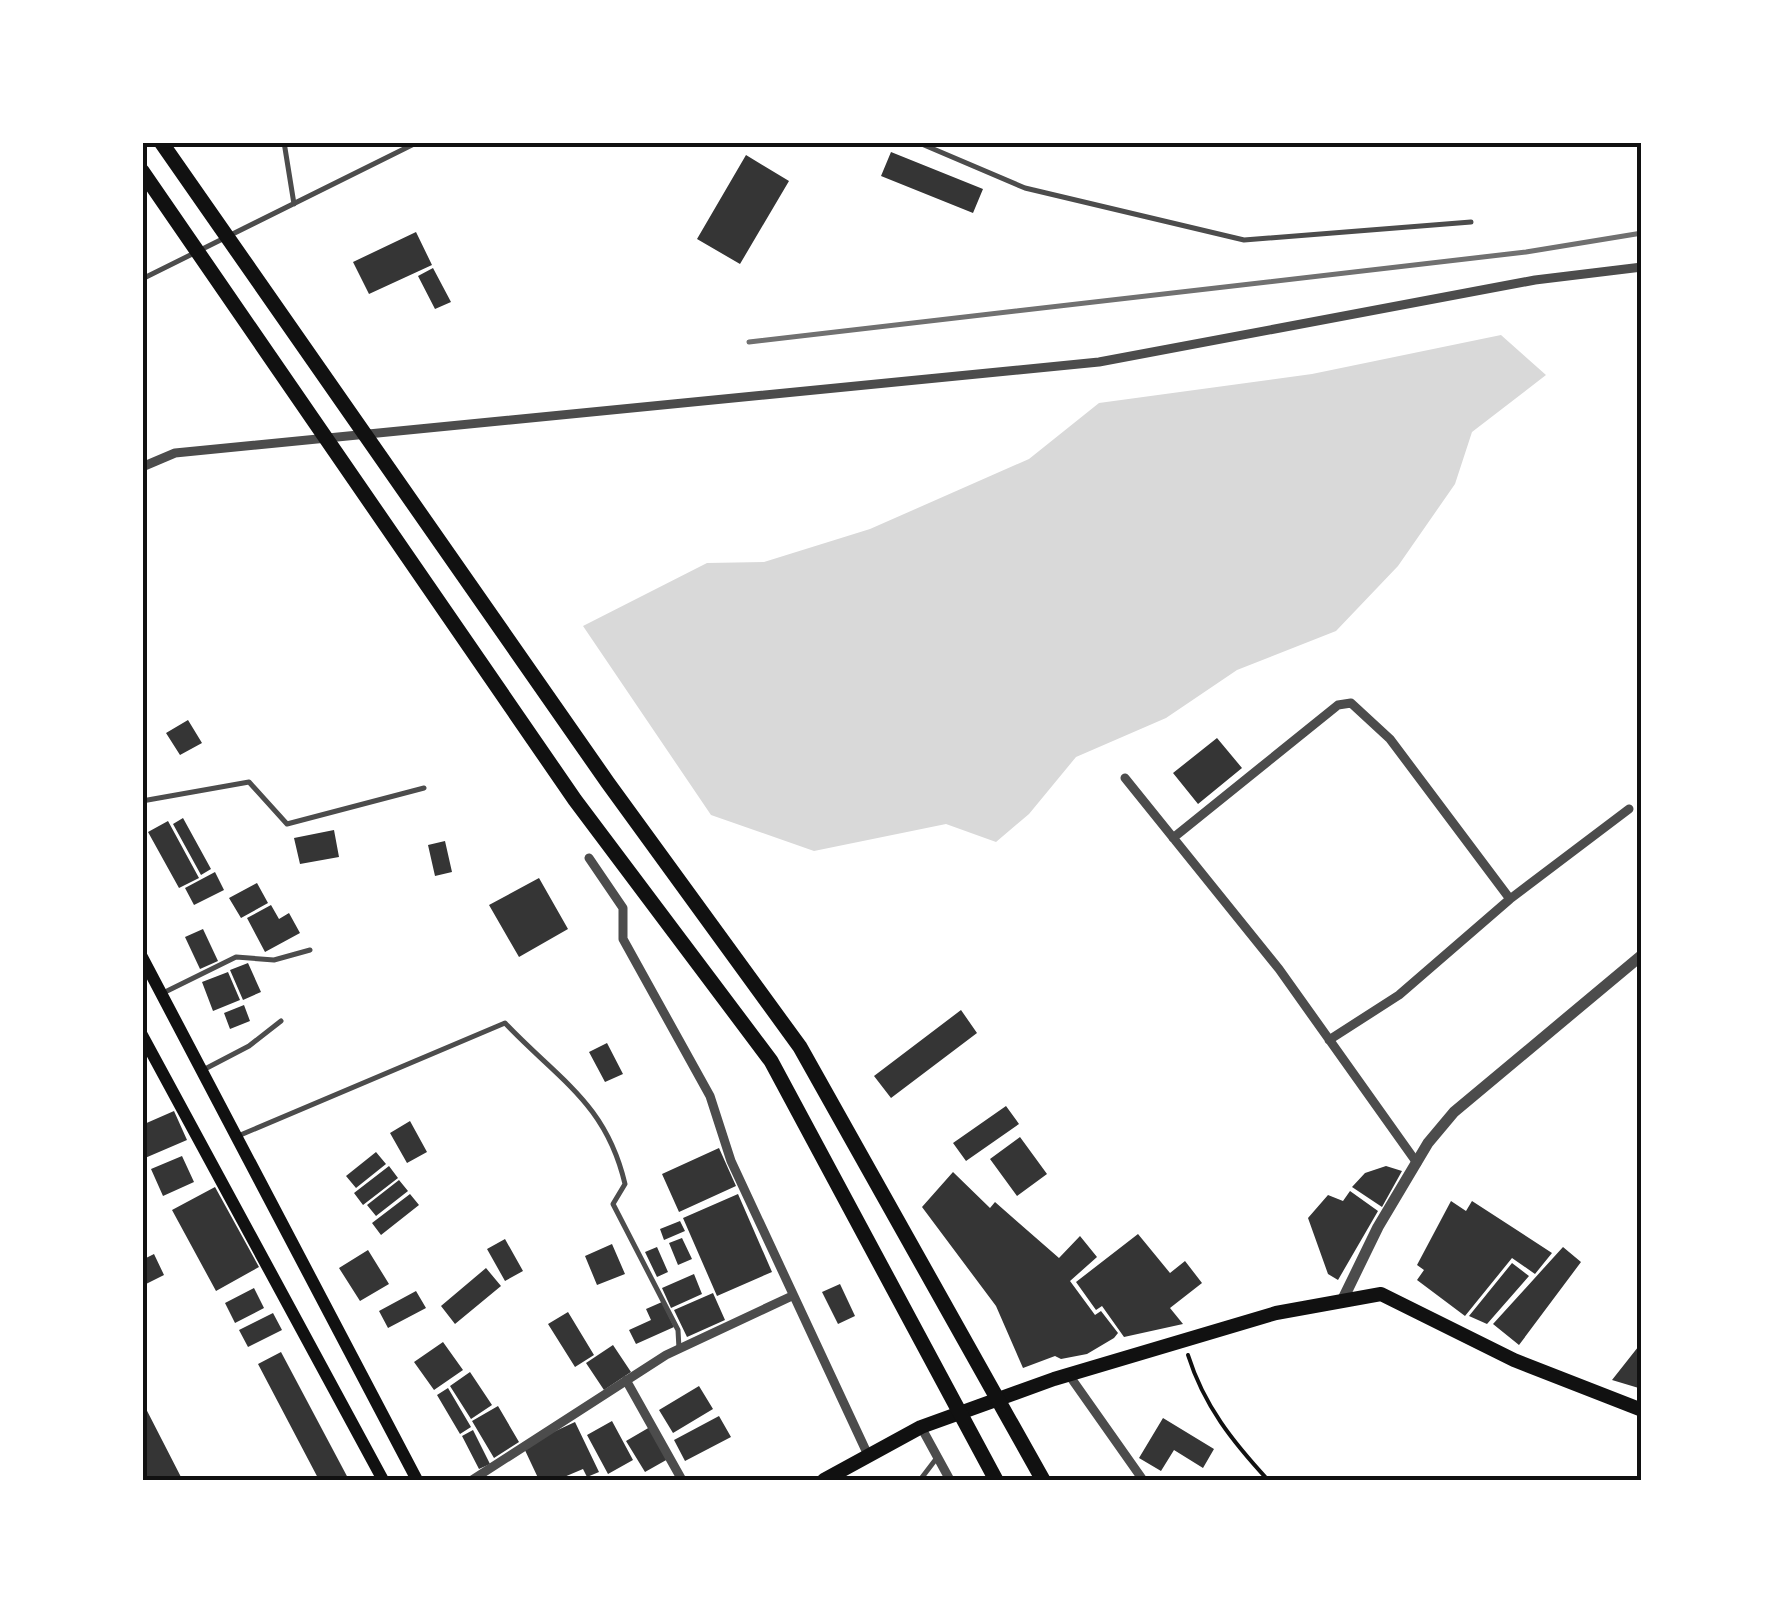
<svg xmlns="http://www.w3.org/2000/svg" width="1784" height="1623" font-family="'Noto Sans',sans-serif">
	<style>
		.water { fill: #d9d9d9 }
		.building { fill: #353535 }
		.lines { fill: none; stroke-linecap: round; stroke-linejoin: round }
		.path { stroke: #111; stroke-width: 4 }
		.service { stroke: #4c4c4c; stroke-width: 5 }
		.minor { stroke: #4c4c4c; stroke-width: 9 }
		.tertiary { stroke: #4c4c4c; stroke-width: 11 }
		.secondary { stroke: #111; stroke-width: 12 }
		.primary { stroke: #111; stroke-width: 14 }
		.trunk { stroke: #111; stroke-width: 15 }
		.rail { stroke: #707070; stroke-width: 5 }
		.neatline { fill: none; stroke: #111; stroke-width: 4 }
	</style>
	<rect width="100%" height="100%" fill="#fff"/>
	<!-- water -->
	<path class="water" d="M1501,335l45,40 -74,57 -17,52 -57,82 -62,65 -99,39 -71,48 -90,39 -47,57 -33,28 -50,-18 -132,27 -103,-36 -128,-189 124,-63 57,-1 106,-33 159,-70 70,-56 213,-29z"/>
	<!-- building -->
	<path class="building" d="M891,152l92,37 -10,24 -92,-37z
		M746,155l43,26 -49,83 -43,-25z
		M416,232l16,33 -63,29 -16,-32z
		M433,268l18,34 -16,7 -17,-33z
		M188,720l14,23 -22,12 -14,-22z
		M1217,738l25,30 -44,36 -25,-31z
		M183,818l28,51 -10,6 -28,-51z
		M168,821l31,57 -20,10 -31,-56z
		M334,830l5,27 -39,7 -6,-26z
		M445,841l7,31 -17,4 -7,-31z
		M215,872l9,18 -30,15 -9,-17z
		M539,878l29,51 -49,28 -30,-52z
		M257,883l11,20 -27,15 -12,-20z
		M271,905l8,14 10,-6 11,20 -35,19 -18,-34z
		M203,929l15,32 -18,8 -15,-32z
		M248,963l13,29 -18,8 -13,-30z
		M228,972l12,28 -27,11 -11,-29z
		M244,1005l6,16 -20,8 -6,-16z
		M961,1010l16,23 -86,65 -17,-22z
		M607,1043l16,31 -18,8 -16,-30z
		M1006,1106l13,18 -53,37 -13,-18z
		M174,1111l13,29 -42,18 -3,-33z
		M410,1121l17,31 -20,11 -17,-30z
		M1020,1137l27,37 -30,22 -27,-37z
		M719,1148l17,38 -57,26 -17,-38z
		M376,1152l10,12 -30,24 -10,-12z
		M182,1156l12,26 -31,14 -12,-27z
		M389,1166l9,12 -35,27 -9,-12z
		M1386,1166l16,5 -20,36 -30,-20 13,-14z
		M953,1172l37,36 5,-6 64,56 21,-22 17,21 -27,24 25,34 6,-4 17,22 -4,5 -27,16 -26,5 -6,-3 -32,12 -27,-62 -74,-99z
		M399,1180l9,11 -32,25 -9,-11z
		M215,1187l44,80 -43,24 -44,-81z
		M1350,1191l28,20 -40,69 -10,-6 -20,-56 20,-23 15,6z
		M410,1194l9,11 -38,30 -9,-12z
		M738,1194l34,78 -55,24 -34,-78z
		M1451,1201l15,10 6,-10 80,52 -17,21 -23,-16 -47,58 -48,-36 7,-10 -7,-5z
		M680,1221l5,10 -21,9 -4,-11z
		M1138,1234l32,39 15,-12 17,22 -32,25 13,16 -59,13 -22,-31 -6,4 -20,-28z
		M682,1238l10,21 -14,6 -9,-22z
		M505,1239l18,32 -18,10 -18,-32z
		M612,1244l13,30 -28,11 -12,-29z
		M657,1247l11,25 -11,5 -12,-25z
		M1563,1247l18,15 -62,83 -26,-21z
		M368,1250l21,34 -29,17 -21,-33z
		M154,1254l10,21 -18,9 -4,-24z
		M1512,1263l17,13 -42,48 -18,-8z
		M486,1268l15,18 -46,38 -14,-18z
		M694,1274l8,20 -31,14 -9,-20z
		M840,1284l15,32 -17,8 -16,-32z
		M254,1288l10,20 -29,15 -10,-20z
		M416,1291l10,17 -38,20 -9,-17z
		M713,1293l12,27 -38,17 -13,-27z
		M662,1302l12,25 -38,17 -7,-14 22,-10 -5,-11z
		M568,1312l26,43 -19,12 -27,-43z
		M273,1313l9,17 -34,17 -9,-17z
		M443,1342l20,28 -29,20 -20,-28z
		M1642,1342v47l-30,-9z
		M613,1345l18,27 -27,18 -18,-27z
		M281,1352l68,128h-30l-61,-116z
		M470,1372l22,33 -21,14 -21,-33z
		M699,1386l14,23 -40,24 -14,-23z
		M448,1388l23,39 -11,7 -23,-39z
		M142,1401l40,78 -2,1h-33l-5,-9z
		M498,1406l21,36 -25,16 -22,-37z
		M719,1416l12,21 -46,24 -11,-21z
		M1163,1418l51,31 -11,19 -29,-18 -13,21 -22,-13z
		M612,1421l21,39 -25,14 -21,-39z
		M575,1422l24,50 -12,5 -4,-8 -26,11h-18l-16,-34z
		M650,1427l18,32 -23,13 -19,-31z
		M473,1430l17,34 -11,5 -17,-33z"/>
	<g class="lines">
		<!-- path -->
		<path class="path" d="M1188,1355c16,51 45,87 80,125"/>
		<!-- service -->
		<path class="service" d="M284,142l10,62
			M917,142l108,46 219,52 227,-18
			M142,279l276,-137
			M142,801l107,-19 38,42 137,-36
			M163,993l73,-36 38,3 36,-10
			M203,1070l46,-24 32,-25
			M238,1136l267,-113c54,57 101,80 120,161l-12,20 65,126 1,19
			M920,1480l16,-21"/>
		<!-- minor -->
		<path class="minor" d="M142,467l33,-14 924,-91 436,-82 107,-13
			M1125,778l154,191 138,194
			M1173,838l165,-133 13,-2 39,36 120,160
			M589,858l34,50v31l87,157 21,65 137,294
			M1329,1040l70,-45 111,-96 119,-90
			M1069,1375l74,105
			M626,1380l56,100
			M921,1427l29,53
			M472,1480l194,-125 126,-59"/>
		<!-- tertiary -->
		<path class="tertiary" d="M1342,1301l36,-74 50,-84 26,-31 188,-157"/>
		<!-- secondary -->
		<path class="secondary" d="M142,957l275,523
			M142,1035l241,445"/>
		<!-- primary -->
		<path class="primary" d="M824,1480l97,-53 133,-48 222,-66 105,-19 133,66 128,50"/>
		<!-- trunk -->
		<path class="trunk" d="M161,142l447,641 192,264 243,433
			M142,171l433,629 196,261 225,419"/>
		<!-- rail -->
		<path class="rail" d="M749,342l777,-90 116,-19"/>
	</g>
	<!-- border -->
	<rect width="1784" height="1623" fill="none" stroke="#ffffff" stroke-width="290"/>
	<rect x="145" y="145" width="1494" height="1333" class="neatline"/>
</svg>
